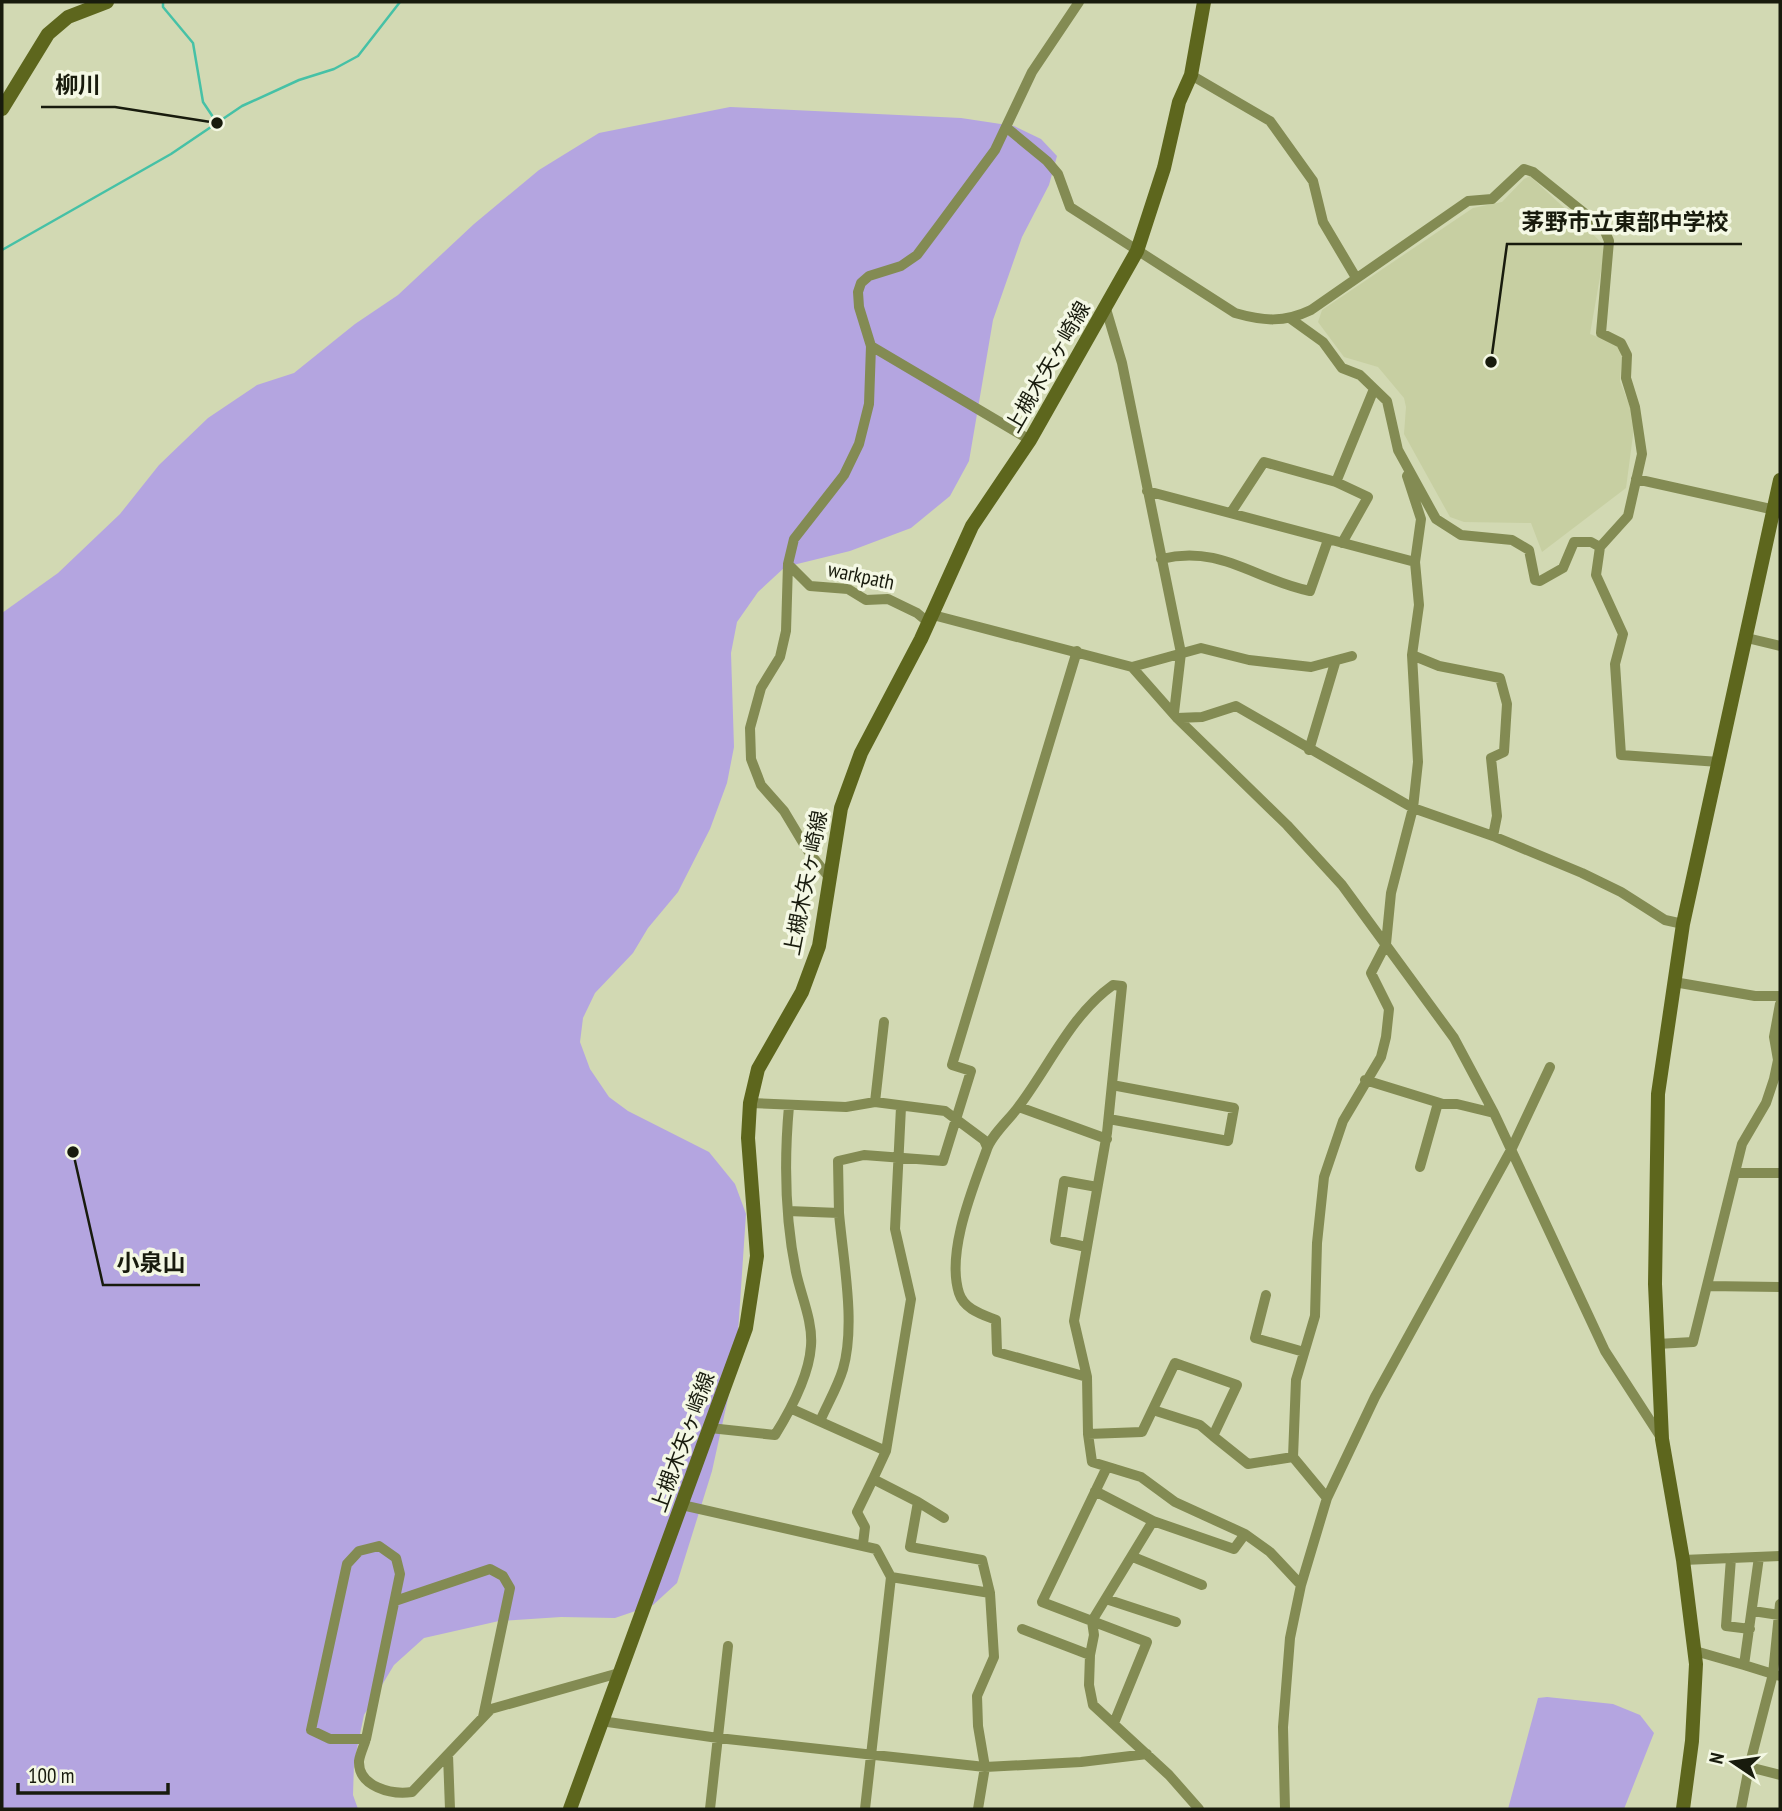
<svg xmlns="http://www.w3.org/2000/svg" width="1782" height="1811" font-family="'PT Sans Narrow','Noto Sans JP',sans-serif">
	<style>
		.built { fill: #c7cfa2 }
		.green { fill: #b4a5e0 }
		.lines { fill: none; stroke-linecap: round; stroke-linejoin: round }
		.stream { stroke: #46c1a6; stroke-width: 2.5 }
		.street { stroke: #838b53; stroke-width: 10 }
		.secondary { stroke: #5d661d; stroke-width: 14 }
		.labels { text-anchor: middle; stroke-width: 7; stroke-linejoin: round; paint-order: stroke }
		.street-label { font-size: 21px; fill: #181b0d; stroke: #f4f8e4 }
		.leader { fill: none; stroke: #181b0d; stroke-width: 2.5 }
		.callout-dot { fill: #181b0d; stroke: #f4f8e4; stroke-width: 2.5 }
		.callout-label { font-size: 23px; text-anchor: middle; font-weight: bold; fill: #181b0d; stroke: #f4f8e4; stroke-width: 7; stroke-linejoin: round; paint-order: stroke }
	</style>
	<rect width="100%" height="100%" fill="#d2d9b3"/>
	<!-- built -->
	<path class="built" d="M1530,176l72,67 2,11 -14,80 28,11 4,10 -2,26 15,39 -9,68 -84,64 -11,-29 -67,-1 -14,-5 -46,-83 2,-27 -2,-9 -26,-31 -34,-10 -26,-35 4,-12 151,-102 29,-6 22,-23z"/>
	<!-- green -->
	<path class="green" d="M730,107l231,11 53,8 27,13 16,17 -8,29 -27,52 -29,83 -24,141 -19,35 -39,32 -61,23 -65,16 -27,25 -21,30 -6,31 3,94 -7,36 -17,46 -32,63 -30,36 -15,25 -38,40 -12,25 -3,24 10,27 19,28 19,14 81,41 26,32 11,30 -10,148 -24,109 -35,112 -24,22 -38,13 -54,-1 -62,4 -75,17 -30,27 -30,50 -10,48 -1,32 5,14h-356v-1196l56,-40 62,-59 39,-49 49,-47 49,-33 37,-12 61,-49 43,-29 76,-71 65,-54 60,-37z
		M1547,1697l66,7 27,11 14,18 -30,76h-116l30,-111z"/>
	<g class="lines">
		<!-- stream -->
		<path class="stream" d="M163,2v5l30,36 10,59 14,21
			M2,250l169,-96 71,-48 57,-26 35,-11 24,-13 42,-54"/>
		<!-- street -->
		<path class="street" d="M1191,75l79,46 43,60 10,41 32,54
			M1007,128l40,33 11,13 12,33 165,106c28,8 49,10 76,-3l157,-109 24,-2 32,-30 9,3 71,57 5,12 -8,92 20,10 6,12 -1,23 9,29 7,47 -14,62 -28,31 -4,28 27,59 -8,30 6,91 98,7
			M1106,309l16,54 59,290 -7,60
			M1291,319l32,23 19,26 18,7 27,26 11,49 38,69 25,16 51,5 17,10 6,30 5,1 23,-13 11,-26h17l9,5
			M871,346l159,94
			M1636,479l139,31
			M1336,482l38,-93
			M1147,491l268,71
			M1232,511l32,-49 72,20 32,15 -26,46
			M1161,559c60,-15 94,21 149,32l18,-51
			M788,564l22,22 38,3 18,11 22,-1 29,14 12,10
			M933,615l199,52 45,51 110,107 55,60 112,153 40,75 111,238 57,88
			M1747,638l33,8
			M1412,655l27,11 61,12 7,26 -3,48 -13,6 6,58 -4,20
			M1132,667l69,-19 48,12 62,7 41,-11
			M1177,718l25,-1 34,-11 177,102 80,28 89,37 39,19 44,28 18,4
			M1309,750l26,-87
			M828,876l-20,-25 -24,-40 -23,-26 -10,-26 -1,-31 11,-40 19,-31 6,-26 2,-67 6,-25 50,-64 15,-31 10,-40 2,-58 -12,-39 -1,-15 3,-9 8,-7 32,-10 16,-11 21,-28 57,-77 37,-78 47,-70
			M1674,982l81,14h25
			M1365,1080l78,24h14l37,9
			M875,1102l9,-80
			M750,1103l96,4 29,-5 70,9 39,29 3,7
			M1019,1107l88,32
			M1109,1119l119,22 6,-33 -122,-23
			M1420,1167l18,-64
			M1735,1173h45
			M788,1211l51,2c4,47 17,111 4,156 -5,17 -15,34 -22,50
			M839,1213l-1,-52 26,-6 79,6 28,-90 -19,-6 125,-414
			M1086,1247l-31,-7 9,-59 33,6
			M1707,1286l73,1
			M1266,1295l-11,43 49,14
			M1657,1344l36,-2 49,-198 24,-41 8,-24 4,-19 -4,-23 6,-33
			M1087,1377l-90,-25 -1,-32c-15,-6 -32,-11 -37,-27 -13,-41 14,-105 28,-144 5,-15 23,-30 32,-43 31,-41 52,-91 94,-121l9,1 -15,147 -33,188 13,56 1,57 4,28 49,15 34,25 70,32 25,18 31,33
			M792,1409l94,42 25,-152 -16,-70 6,-122
			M1153,1410l47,15 13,11
			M710,1428l65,7c15,-24 34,-60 36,-89 2,-25 -10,-50 -15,-74 -11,-54 -12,-111 -7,-166
			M1088,1434l54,-2 33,-69 62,22 -24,51 35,28 45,-7
			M886,1451l-13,28 45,23 -8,45 72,13 8,33
			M1107,1467l-65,135 105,40 -33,81
			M1327,1498l-34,-41 3,-77 19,-64 2,-73 7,-66 19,-56 38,-64 5,-20 3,-28 -18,-36 15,-29 5,-51 22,-85 5,-46 -6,-107 7,-50 -4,-43 6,-43 -14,-43 3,-4
			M918,1502l26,16
			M682,1505l194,44 15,28 -26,232
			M1153,1521l81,28 11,-15
			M863,1544l2,-17 -8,-15 16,-33
			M1133,1557l69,28
			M1731,1558l-5,68 24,3
			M1683,1560l97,-4
			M891,1577l99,16 4,64 -17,39 1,30 7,41 -7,42
			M1106,1599l70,23
			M395,1601l95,-32 13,7 7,12 -27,129
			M1753,1611l26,4
			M1022,1629l68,26 -1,30 4,20 76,70 30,34
			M1695,1651l49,14 15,-108
			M1090,1655l4,-20 -2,-14 61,-100 -58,-30
			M1744,1665l29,9 7,-70
			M601,1721l117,17 267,29 96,-5 66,-8
			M366,1739h-36l-19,-9 36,-166 12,-13 20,-5 17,12 4,16 -34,165c-2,7 -6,15 -7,22 -1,26 33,34 53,31l79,-83 128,-36
			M448,1755l2,54
			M1749,1767l31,8
			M710,1809l18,-163
			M1285,1809l-2,-82 7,-89 11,-53 26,-87 48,-101 136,-247 39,-83
			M1741,1809l8,-42 24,-93 7,2"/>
		<!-- secondary -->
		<path class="secondary" d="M2,109l46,-75 20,-17 39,-15
			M570,1809l176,-481 11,-72 -9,-118 2,-35 8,-34 44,-77 17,-46 22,-138 20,-55 60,-114 51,-113 58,-86 107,-189 27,-83 15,-66 12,-27 13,-73
			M1683,1809l9,-68 4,-77 -13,-104 -21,-121 -7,-155 3,-190 25,-170 97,-444"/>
	</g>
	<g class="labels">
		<!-- street labels -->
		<g class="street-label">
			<text transform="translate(1048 367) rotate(-60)" y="7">上槻木矢ヶ崎線</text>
			<text transform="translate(861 576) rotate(12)" y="7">warkpath</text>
			<text transform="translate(806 883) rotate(-79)" y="7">上槻木矢ヶ崎線</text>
			<text transform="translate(683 1442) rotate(-70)" y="7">上槻木矢ヶ崎線</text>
		</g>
	</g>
	<!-- callouts -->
	<path class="leader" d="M217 123L115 107H41M1491 362L1507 244H1742M73 1152L103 1285H200"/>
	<g class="callout-dot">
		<circle cx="217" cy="123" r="7"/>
		<circle cx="1491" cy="362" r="7"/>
		<circle cx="73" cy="1152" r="7"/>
	</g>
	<g class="callout-label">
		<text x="78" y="93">柳川</text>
		<text x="1625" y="230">茅野市立東部中学校</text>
		<text x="151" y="1271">小泉山</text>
	</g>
	<!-- border -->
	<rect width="1782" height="1811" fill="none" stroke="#181b0d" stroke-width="7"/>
	<!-- north arrow -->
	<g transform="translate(1733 1762) rotate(283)" stroke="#f4f8e4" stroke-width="5" paint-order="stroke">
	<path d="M0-5L12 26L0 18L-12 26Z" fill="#181b0d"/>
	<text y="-10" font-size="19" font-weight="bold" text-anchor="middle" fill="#181b0d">N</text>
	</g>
	<!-- scale -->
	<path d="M18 1783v10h150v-10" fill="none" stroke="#181b0d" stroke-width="3.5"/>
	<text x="28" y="1783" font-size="21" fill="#181b0d" stroke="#f4f8e4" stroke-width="5" paint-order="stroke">100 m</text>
</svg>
